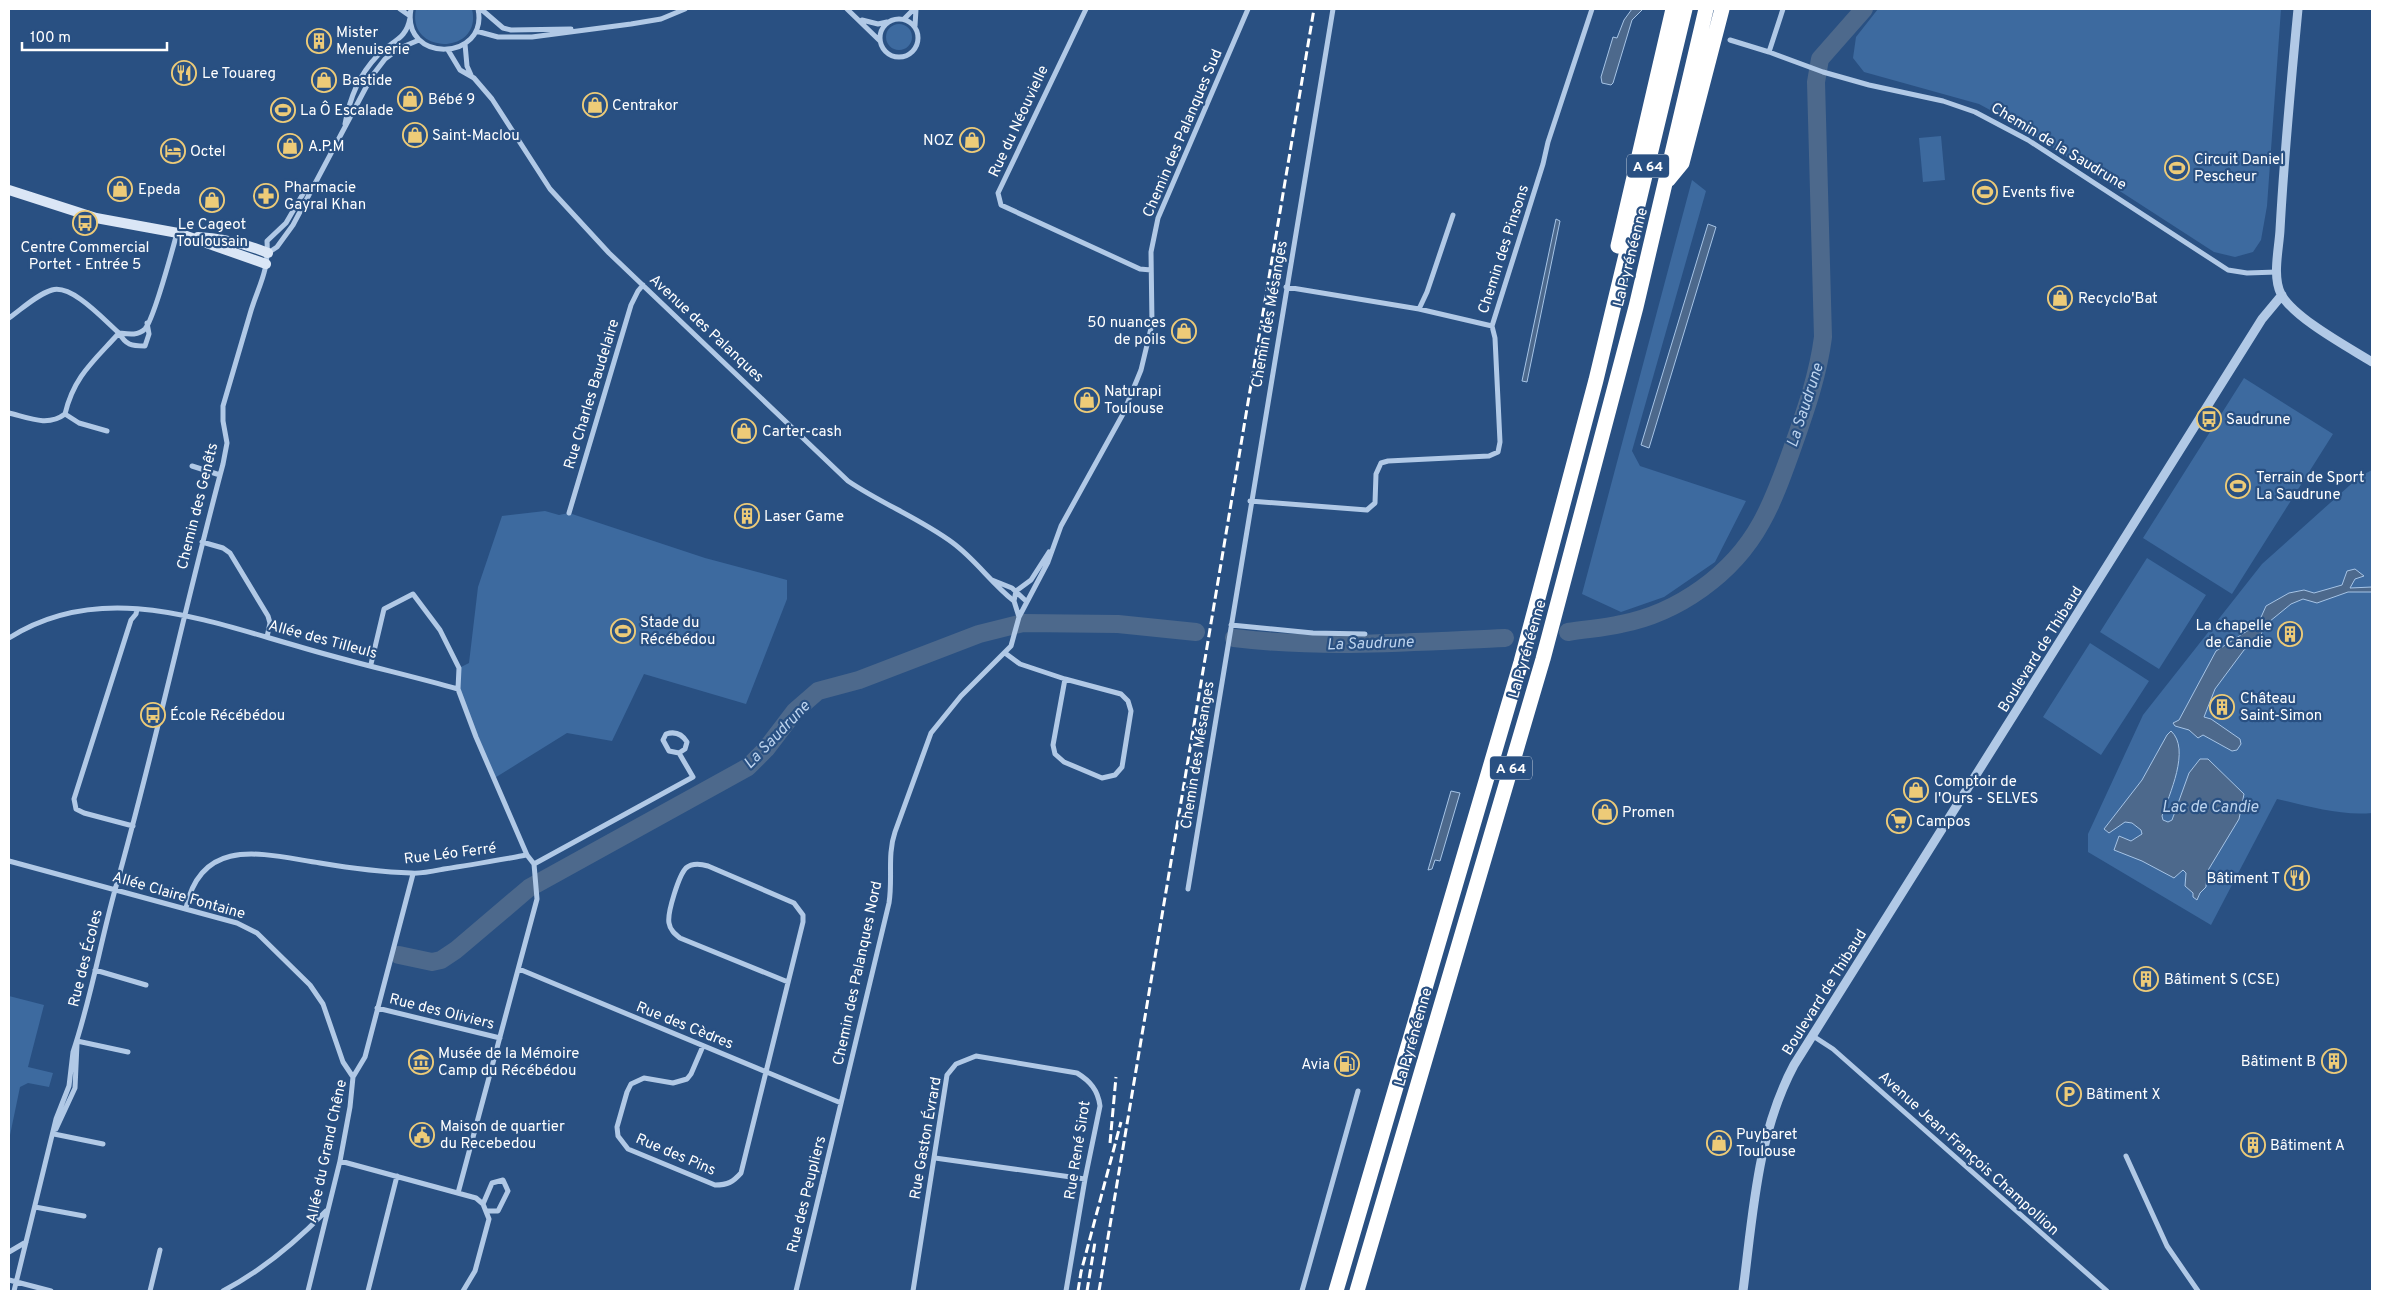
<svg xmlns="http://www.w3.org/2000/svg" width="2381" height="1300" font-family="Overpass,sans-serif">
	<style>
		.green { fill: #3d6a9f }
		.water { fill: #4d698c; stroke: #a6c4e6 }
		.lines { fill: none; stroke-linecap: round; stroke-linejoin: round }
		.river { stroke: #4d698c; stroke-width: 18 }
		.minor { stroke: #b1c9e6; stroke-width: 5 }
		.tertiary { stroke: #b1c9e6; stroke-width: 9 }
		.secondary { stroke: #dae6f6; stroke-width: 10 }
		.motorway { stroke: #fff; stroke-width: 15 }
		.rail { stroke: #fff; stroke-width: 3; stroke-dasharray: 9 4; stroke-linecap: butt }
		.labels { text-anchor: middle; stroke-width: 4.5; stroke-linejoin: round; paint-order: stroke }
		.shield { fill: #295082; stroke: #bfcada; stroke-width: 1 }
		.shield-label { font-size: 14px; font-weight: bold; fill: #fff }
		.poi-label { font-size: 15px; fill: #fff; stroke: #295082; text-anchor: start }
		.street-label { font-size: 15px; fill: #fff; stroke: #295082 }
		.water-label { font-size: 16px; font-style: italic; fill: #bcd3ee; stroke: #295082 }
	</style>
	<rect width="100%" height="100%" fill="#295082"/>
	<!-- green -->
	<path class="green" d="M416,9h56c11,46 -66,47 -56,0z
		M1878,9h403l-14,197 -6,34 -8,12 -18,5 -21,-5 -198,-128 -37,-20 -115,-32 -11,-14 3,-21z
		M886 37a13 13 0 1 1 26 0a13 13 0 1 1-26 0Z
		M1941,136l4,44 -22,2 -4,-44z
		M1692,180l14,11 -74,260 8,15 106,35 -31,61 -51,35 -43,15 -39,-18z
		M2244,378l89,56 -101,160 -89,-56z
		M2372,470v343c-32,3 -64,-7 -95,-14l-66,126 -123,-73v-18l55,-119 119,-151 97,-87z
		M545,511l14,4 10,-2 136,45 82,22v19l-41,105 -102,-30 -32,67 -45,-8 -74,46 -35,-90 1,-21 10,-5 9,-76 24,-71z
		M2147,558l59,37 -47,74 -59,-37z
		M2090,643l59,38 -48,74 -58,-38z
		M9,996l35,9 -16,62 25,6 -4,14 -21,-4 -8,4 -11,53z"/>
	<!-- water -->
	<path class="water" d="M1632,9h11l-11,11 -19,63 -2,2 -9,-2 -1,-6 12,-40 4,1 7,-18z
		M1556,219l4,2 -33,161 -5,-1z
		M1708,224l8,3 -67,221 -8,-3z
		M2355,569l9,7 -9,3 -5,9 22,-1v5h-24l-31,11 -14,-4 -12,5 -27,22 -4,12 -16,12 -29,39 -11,28 7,2 29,20 1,5 -4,6 -5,1 -29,-16 -5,3 -9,-8 -14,-4 -2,-3 6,-3 37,-69 42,-27 8,-18 23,-13 15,-3 10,3 28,-8 5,-14z
		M2171,731c20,18 -2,64 -9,85l1,4 5,2 4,-2 17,-47 11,-14h8l36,35 -5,25 -32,53 -1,15 -6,6 -3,7 -4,-3v-4l-8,-7 1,-13 -3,-3 -9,8 -32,-17 -28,-11 5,-14 12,5 11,-7 -1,-4 -9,-7 -7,-1 -16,11 -5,-4 38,-49 25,-45z
		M1451,791l9,2 -20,68 -5,-1 -3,9 -4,1z"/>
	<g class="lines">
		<!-- river -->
		<path class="river" d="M1568,632c18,-3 36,-4 53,-8 57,-11 112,-50 140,-101 13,-23 22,-49 31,-74 13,-37 26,-73 31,-112l-7,-255 4,-23 44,-50
			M1234,638c90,11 181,4 271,0
			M399,955l33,7 9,-2 15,-10 73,-62 219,-121 18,-18 29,-38 23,-20 41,-11 120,-46 44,-11 95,1 78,8"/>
		<!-- minor -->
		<path class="minor" d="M400,9l10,7
			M411,9c-10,55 78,52 67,0
			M481,9l22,19 8,2 60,-1
			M847,9l33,32
			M1086,9l-88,184 3,12 139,64 11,1
			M1783,9l-14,43 54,20 46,13 74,16 32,11 53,28 200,130 19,3 30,-1
			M880 38a19 19 0 1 1 38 0a19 19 0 1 1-38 0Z
			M904,19l10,-10
			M862,20l16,4 9,-2
			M915,26l1,-17
			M476,31l22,6h34l99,-13 30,-5 24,-10
			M1730,40l39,12
			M465,44l2,22 4,9
			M448,50l12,20 14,8 18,21 58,90 59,64 239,228c34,23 73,38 105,62 23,17 39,41 61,58
			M345,124c5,-27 14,-49 33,-69 15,-15 28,-15 32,-37
			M268,253l9,-6 16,-22 79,-149 13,-17 15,-11 19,-8
			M1286,287l133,22 73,17 51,-162 5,-22 44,-133
			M1419,309l8,-17 26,-77
			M9,318c13,-9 27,-23 43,-28 20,-6 52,30 67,43 -25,28 -45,43 -54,81 -17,13 -36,4 -56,-1
			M119,333c9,1 19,3 26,-4 9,-10 27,-78 32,-96
			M119,333c7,12 12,13 26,13l4,-12 -2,-11
			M65,414l14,9 28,8
			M192,466l28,9
			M1250,501l117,9 8,-7 1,-29 5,-11 7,-2 101,-5 9,-4 2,-10 -5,-104 -3,-12
			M569,513l62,-208 7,-14 5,-6
			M202,542l21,6 7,5 38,63 2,7 -3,14
			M992,580l20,8 14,13
			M1019,617l-5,-16 2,-10 15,-11 18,-28
			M1231,625l82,8 52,1
			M9,638c91,-58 193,-19 288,8 53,16 107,28 161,43l18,48 51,118
			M1005,653l15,11 45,15
			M371,664l13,-55 29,-15 27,36 19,38 -1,21
			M1065,679l56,15 7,7 3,10 -9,56 -7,8 -13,3 -38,-16 -9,-8 -2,-9z
			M133,826l-49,-13 -8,-4 -2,-10 57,-179 5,-6 1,-5
			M9,861l228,62 20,10 53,52 13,19 20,58 10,15
			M1188,889l145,-880
			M186,908c16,-74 80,-53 134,-45 30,5 60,9 91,10 10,1 23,-2 33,-4 28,-4 55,-9 83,-14l7,9 159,-87 -14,-24 6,-4 2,-7c-5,-8 -12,-11 -21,-8l-3,6 6,11 10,2
			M519,969l322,134
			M95,970l51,15
			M377,1008l123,30
			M1813,1036l20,13 274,242
			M77,1041l51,11
			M703,1046l-12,28 -4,5 -14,4 -29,-5 -13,6 -4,8 -10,35 1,9 10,13 87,36c13,0 18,-3 26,-12l62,-251v-7l-9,-12 -86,-37c-7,-2 -16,-3 -22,2 -7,7 -19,45 -17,55 1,7 6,11 11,15l108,44
			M56,1129l19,-41 2,-44
			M54,1134l49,10
			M2126,1156l41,90 31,45
			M935,1158l150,21
			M340,1161l136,37 7,6 6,15 -14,52 -12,20
			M458,1193l79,-294 -3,-35
			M483,1204l9,-21 11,-3 5,11 -10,20h-10
			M35,1207l49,9
			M9,1252l17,-10
			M9,1280l42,11
			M14,1291l42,-172 13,-33 4,-34c18,-53 27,-108 42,-162 40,-141 70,-284 108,-426l4,-21 -4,-22v-15c9,-30 18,-61 27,-92 8,-28 19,-41 17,-73l19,-18 18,-31 10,-7
			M150,1291l10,-41
			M223,1291c40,-21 72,-48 103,-80
			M308,1291l32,-130 10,-54 3,-30 12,-20 48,-183
			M368,1291l29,-115
			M796,1291l93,-388c4,-24 -2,-48 6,-71l36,-99 30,-37 50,-50 8,-29 29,-55 13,-36 62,-112 18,-44 11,-46 -1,-72 7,-34 90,-209
			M913,1291l34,-216 9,-11 20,-8 101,17c13,8 21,17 23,33l-15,73 -19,112
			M1302,1291l56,-200"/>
		<!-- tertiary -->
		<path class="tertiary" d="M2298,9c-7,73 -14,147 -18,221 -1,19 -8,46 1,64 13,24 67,53 91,68
			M1743,1291c10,-77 14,-157 51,-226l468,-746 20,-24"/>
		<!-- secondary -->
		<path class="secondary" d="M9,190l87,28 82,15 88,31
			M198,237c24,1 48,7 70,16"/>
		<!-- motorway -->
		<path class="motorway" d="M1668,180l14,-17 40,-154
			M1618,246l55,-237
			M1336,1291l185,-629 75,-282 89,-371
			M1357,1291l186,-632 93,-352 70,-298"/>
		<!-- rail -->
		<path class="rail" d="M1110,1143l6,-66
			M1078,1291l3,-19 40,-150
			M1087,1291l8,-49
			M1099,1291l215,-1282"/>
	</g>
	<!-- icons -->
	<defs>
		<symbol id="building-ring" viewBox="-11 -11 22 22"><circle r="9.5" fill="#295082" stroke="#edcb78" stroke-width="1.5"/><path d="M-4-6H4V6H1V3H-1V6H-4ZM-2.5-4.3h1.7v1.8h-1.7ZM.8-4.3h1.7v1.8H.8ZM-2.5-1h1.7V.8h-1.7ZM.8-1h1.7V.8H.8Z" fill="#edcb78"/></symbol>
		<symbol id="restaurant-ring" viewBox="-11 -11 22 22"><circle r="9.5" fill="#295082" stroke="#edcb78" stroke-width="1.5"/><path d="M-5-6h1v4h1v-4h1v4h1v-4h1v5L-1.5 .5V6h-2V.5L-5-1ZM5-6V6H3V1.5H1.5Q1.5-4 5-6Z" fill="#edcb78"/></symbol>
		<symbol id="shop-ring" viewBox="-11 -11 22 22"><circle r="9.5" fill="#295082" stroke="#edcb78" stroke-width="1.5"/><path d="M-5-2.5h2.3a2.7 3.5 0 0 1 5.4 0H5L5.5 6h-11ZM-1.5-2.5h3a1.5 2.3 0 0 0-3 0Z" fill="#edcb78"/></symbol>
		<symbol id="stadium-ring" viewBox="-11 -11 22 22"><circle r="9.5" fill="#295082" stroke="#edcb78" stroke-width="1.5"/><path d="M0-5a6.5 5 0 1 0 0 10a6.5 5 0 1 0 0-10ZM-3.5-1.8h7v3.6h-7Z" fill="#edcb78"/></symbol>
		<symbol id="hotel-ring" viewBox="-11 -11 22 22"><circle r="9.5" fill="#295082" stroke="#edcb78" stroke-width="1.5"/><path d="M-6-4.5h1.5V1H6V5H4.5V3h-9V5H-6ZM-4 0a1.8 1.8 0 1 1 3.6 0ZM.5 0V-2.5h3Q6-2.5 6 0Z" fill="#edcb78"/></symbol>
		<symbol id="pharmacy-ring" viewBox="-11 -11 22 22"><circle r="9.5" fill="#295082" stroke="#edcb78" stroke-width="1.5"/><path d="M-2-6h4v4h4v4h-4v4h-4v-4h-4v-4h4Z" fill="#edcb78"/></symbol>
		<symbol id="bus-ring" viewBox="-11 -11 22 22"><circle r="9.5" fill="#295082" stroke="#edcb78" stroke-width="1.5"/><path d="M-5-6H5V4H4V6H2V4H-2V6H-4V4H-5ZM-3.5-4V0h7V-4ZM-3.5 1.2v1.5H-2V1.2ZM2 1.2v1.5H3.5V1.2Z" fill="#edcb78"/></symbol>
		<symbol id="supermarket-ring" viewBox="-11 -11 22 22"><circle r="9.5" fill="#295082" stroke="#edcb78" stroke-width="1.5"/><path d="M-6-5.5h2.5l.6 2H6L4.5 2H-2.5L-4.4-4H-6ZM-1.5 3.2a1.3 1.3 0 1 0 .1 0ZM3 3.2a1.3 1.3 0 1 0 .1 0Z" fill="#edcb78"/></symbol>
		<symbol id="museum-ring" viewBox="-11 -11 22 22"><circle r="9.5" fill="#295082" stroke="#edcb78" stroke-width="1.5"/><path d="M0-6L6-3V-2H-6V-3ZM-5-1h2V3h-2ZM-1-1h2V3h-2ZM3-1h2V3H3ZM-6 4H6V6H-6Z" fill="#edcb78"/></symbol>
		<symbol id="fuel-ring" viewBox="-11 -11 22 22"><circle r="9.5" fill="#295082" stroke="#edcb78" stroke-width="1.5"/><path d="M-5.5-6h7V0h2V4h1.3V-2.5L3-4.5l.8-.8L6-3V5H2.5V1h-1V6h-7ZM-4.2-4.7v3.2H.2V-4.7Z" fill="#edcb78"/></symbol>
		<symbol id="parking-ring" viewBox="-11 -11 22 22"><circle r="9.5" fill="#295082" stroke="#edcb78" stroke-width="1.5"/><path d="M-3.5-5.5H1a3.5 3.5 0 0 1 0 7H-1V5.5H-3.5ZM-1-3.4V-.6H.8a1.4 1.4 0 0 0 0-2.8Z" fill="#edcb78"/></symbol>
		<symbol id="civic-ring" viewBox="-11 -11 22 22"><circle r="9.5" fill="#295082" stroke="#edcb78" stroke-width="1.5"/><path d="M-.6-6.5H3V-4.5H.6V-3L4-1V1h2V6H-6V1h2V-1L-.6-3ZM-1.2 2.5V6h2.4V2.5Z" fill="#edcb78"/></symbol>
	</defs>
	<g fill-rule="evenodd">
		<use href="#building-ring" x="305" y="27" width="28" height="28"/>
		<use href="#restaurant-ring" x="170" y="59" width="28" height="28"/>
		<use href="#shop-ring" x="310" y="66" width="28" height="28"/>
		<use href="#shop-ring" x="396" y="85" width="28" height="28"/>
		<use href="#shop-ring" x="581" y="91" width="28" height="28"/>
		<use href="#stadium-ring" x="269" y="96" width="28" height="28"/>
		<use href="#shop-ring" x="401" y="121" width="28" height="28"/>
		<use href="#shop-ring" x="958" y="126" width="28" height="28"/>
		<use href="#shop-ring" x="276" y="132" width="28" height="28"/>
		<use href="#hotel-ring" x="159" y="137" width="28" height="28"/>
		<use href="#stadium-ring" x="2163" y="154" width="28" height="28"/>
		<use href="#shop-ring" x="106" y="175" width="28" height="28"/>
		<use href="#stadium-ring" x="1971" y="178" width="28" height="28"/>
		<use href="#pharmacy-ring" x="252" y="182" width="28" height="28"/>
		<use href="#shop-ring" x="198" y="186" width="28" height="28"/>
		<use href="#bus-ring" x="71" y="209" width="28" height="28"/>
		<use href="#shop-ring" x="2046" y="284" width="28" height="28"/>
		<use href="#shop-ring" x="1170" y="317" width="28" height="28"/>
		<use href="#shop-ring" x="1073" y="386" width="28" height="28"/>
		<use href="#bus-ring" x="2195" y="405" width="28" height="28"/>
		<use href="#shop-ring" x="730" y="417" width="28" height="28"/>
		<use href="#stadium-ring" x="2224" y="472" width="28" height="28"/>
		<use href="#building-ring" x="733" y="502" width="28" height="28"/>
		<use href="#stadium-ring" x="609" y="617" width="28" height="28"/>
		<use href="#building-ring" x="2276" y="620" width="28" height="28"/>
		<use href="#building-ring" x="2208" y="693" width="28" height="28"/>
		<use href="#bus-ring" x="139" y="701" width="28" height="28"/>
		<use href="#shop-ring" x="1902" y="776" width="28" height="28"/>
		<use href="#shop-ring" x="1591" y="798" width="28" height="28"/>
		<use href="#supermarket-ring" x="1885" y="807" width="28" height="28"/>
		<use href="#restaurant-ring" x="2283" y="864" width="28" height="28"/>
		<use href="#building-ring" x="2132" y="965" width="28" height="28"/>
		<use href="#building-ring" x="2320" y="1047" width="28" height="28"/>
		<use href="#museum-ring" x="407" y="1048" width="28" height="28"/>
		<use href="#fuel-ring" x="1333" y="1050" width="28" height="28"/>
		<use href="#parking-ring" x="2055" y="1080" width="28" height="28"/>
		<use href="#civic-ring" x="408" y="1121" width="28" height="28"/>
		<use href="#shop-ring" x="1705" y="1129" width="28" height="28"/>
		<use href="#building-ring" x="2239" y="1131" width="28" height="28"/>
	</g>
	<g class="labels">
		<!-- shield labels -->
		<g class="shield">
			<rect x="1627" y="154.5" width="42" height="23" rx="4"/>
			<rect x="1490" y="756.5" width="42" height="23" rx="4"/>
		</g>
		<g class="shield-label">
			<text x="1648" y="171">A 64</text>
			<text x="1511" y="773">A 64</text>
		</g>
		<!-- poi labels -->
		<g class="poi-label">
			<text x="336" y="37">Mister<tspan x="336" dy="17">Menuiserie</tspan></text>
			<text x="202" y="78">Le Touareg</text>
			<text x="342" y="85">Bastide</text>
			<text x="428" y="104">Bébé 9</text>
			<text x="612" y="110">Centrakor</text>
			<text x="300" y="115">La Ô Escalade</text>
			<text x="432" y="140">Saint-Maclou</text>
			<text x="954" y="145" text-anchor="end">NOZ</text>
			<text x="308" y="151">A.P.M</text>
			<text x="190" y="156">Octel</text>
			<text x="2194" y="164">Circuit Daniel<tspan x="2194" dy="17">Pescheur</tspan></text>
			<text x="284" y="192">Pharmacie<tspan x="284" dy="17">Gayral Khan</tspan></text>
			<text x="138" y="194">Epeda</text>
			<text x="2002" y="197">Events five</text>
			<text x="212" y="229" text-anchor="middle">Le Cageot<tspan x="212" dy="17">Toulousain</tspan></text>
			<text x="85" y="252" text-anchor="middle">Centre Commercial<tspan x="85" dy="17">Portet - Entrée 5</tspan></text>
			<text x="2078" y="303">Recyclo'Bat</text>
			<text x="1166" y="327" text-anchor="end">50 nuances<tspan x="1166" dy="17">de poils</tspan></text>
			<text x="1104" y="396">Naturapi<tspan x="1104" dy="17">Toulouse</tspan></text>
			<text x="2226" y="424">Saudrune</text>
			<text x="762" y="436">Carter-cash</text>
			<text x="2256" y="482">Terrain de Sport<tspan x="2256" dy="17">La Saudrune</tspan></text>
			<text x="764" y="521">Laser Game</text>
			<text x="640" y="627">Stade du<tspan x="640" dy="17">Récébédou</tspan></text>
			<text x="2272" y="630" text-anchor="end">La chapelle<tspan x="2272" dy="17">de Candie</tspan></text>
			<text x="2240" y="703">Château<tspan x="2240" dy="17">Saint-Simon</tspan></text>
			<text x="170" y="720">École Récébédou</text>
			<text x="1934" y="786">Comptoir de<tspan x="1934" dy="17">l'Ours - SELVES</tspan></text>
			<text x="1622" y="817">Promen</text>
			<text x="1916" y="826">Campos</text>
			<text x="2280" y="883" text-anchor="end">Bâtiment T</text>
			<text x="2164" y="984">Bâtiment S (CSE)</text>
			<text x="438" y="1058">Musée de la Mémoire<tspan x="438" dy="17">Camp du Récébédou</tspan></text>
			<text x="2316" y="1066" text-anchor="end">Bâtiment B</text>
			<text x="1330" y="1069" text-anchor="end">Avia</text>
			<text x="2086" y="1099">Bâtiment X</text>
			<text x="440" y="1131">Maison de quartier<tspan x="440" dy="17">du Recebedou</tspan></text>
			<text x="1736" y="1139">Puybaret<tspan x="1736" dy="17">Toulouse</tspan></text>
			<text x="2270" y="1150">Bâtiment A</text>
		</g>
		<!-- street labels -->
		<g class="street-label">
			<text transform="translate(1018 121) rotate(-65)" y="5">Rue du Néouvielle</text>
			<text transform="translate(1182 133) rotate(-67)" y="5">Chemin des Palanques Sud</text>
			<text transform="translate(2059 146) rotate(31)" y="5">Chemin de la Saudrune</text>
			<text transform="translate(1503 249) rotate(-72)" y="5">Chemin des Pinsons</text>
			<text transform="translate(1630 257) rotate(-76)" y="5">La Pyrénéenne</text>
			<text transform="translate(1269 314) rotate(-80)" y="5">Chemin des Mésanges</text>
			<text transform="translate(707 328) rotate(43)" y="5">Avenue des Palanques</text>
			<text transform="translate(591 394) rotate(-73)" y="5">Rue Charles Baudelaire</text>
			<text transform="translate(197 506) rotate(-76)" y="5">Chemin des Genêts</text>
			<text transform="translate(323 639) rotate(15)" y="5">Allée des Tilleuls</text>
			<text transform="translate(1527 649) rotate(-74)" y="5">La Pyrénéenne</text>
			<text transform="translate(2040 649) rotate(-58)" y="5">Boulevard de Thibaud</text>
			<text transform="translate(1197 755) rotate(-81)" y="5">Chemin des Mésanges</text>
			<text transform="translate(450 853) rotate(-7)" y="5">Rue Léo Ferré</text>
			<text transform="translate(179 895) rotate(16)" y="5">Allée Claire Fontaine</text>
			<text transform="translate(85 958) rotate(-76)" y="5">Rue des Écoles</text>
			<text transform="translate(857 973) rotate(-78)" y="5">Chemin des Palanques Nord</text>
			<text transform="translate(1824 992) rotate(-58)" y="5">Boulevard de Thibaud</text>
			<text transform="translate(442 1011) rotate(14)" y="5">Rue des Oliviers</text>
			<text transform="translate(685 1025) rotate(22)" y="5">Rue des Cèdres</text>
			<text transform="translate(1413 1037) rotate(-74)" y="5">La Pyrénéenne</text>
			<text transform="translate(925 1138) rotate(-80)" y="5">Rue Gaston Évrard</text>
			<text transform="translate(1077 1150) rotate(-81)" y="5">Rue René Sirot</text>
			<text transform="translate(326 1151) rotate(-78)" y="5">Allée du Grand Chêne</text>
			<text transform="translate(1969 1153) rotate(42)" y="5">Avenue Jean-François Champollion</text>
			<text transform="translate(676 1154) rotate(23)" y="5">Rue des Pins</text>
			<text transform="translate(806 1194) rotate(-76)" y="5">Rue des Peupliers</text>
		</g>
		<!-- water labels -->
		<g class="water-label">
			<text transform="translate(1804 405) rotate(-72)" y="6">La Saudrune</text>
			<text transform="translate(1370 642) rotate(-2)" y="6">La Saudrune</text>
			<text transform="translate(776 734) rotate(-46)" y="6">La Saudrune</text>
			<text x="2210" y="812">Lac de Candie</text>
		</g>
	</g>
	<!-- border -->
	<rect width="2381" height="1300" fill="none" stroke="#ffffff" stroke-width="20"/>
	<!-- scale -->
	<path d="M22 42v8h145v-8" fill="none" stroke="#ffffff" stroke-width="2.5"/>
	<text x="30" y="42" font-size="15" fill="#ffffff" stroke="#295082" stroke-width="4" paint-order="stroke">100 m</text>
</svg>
